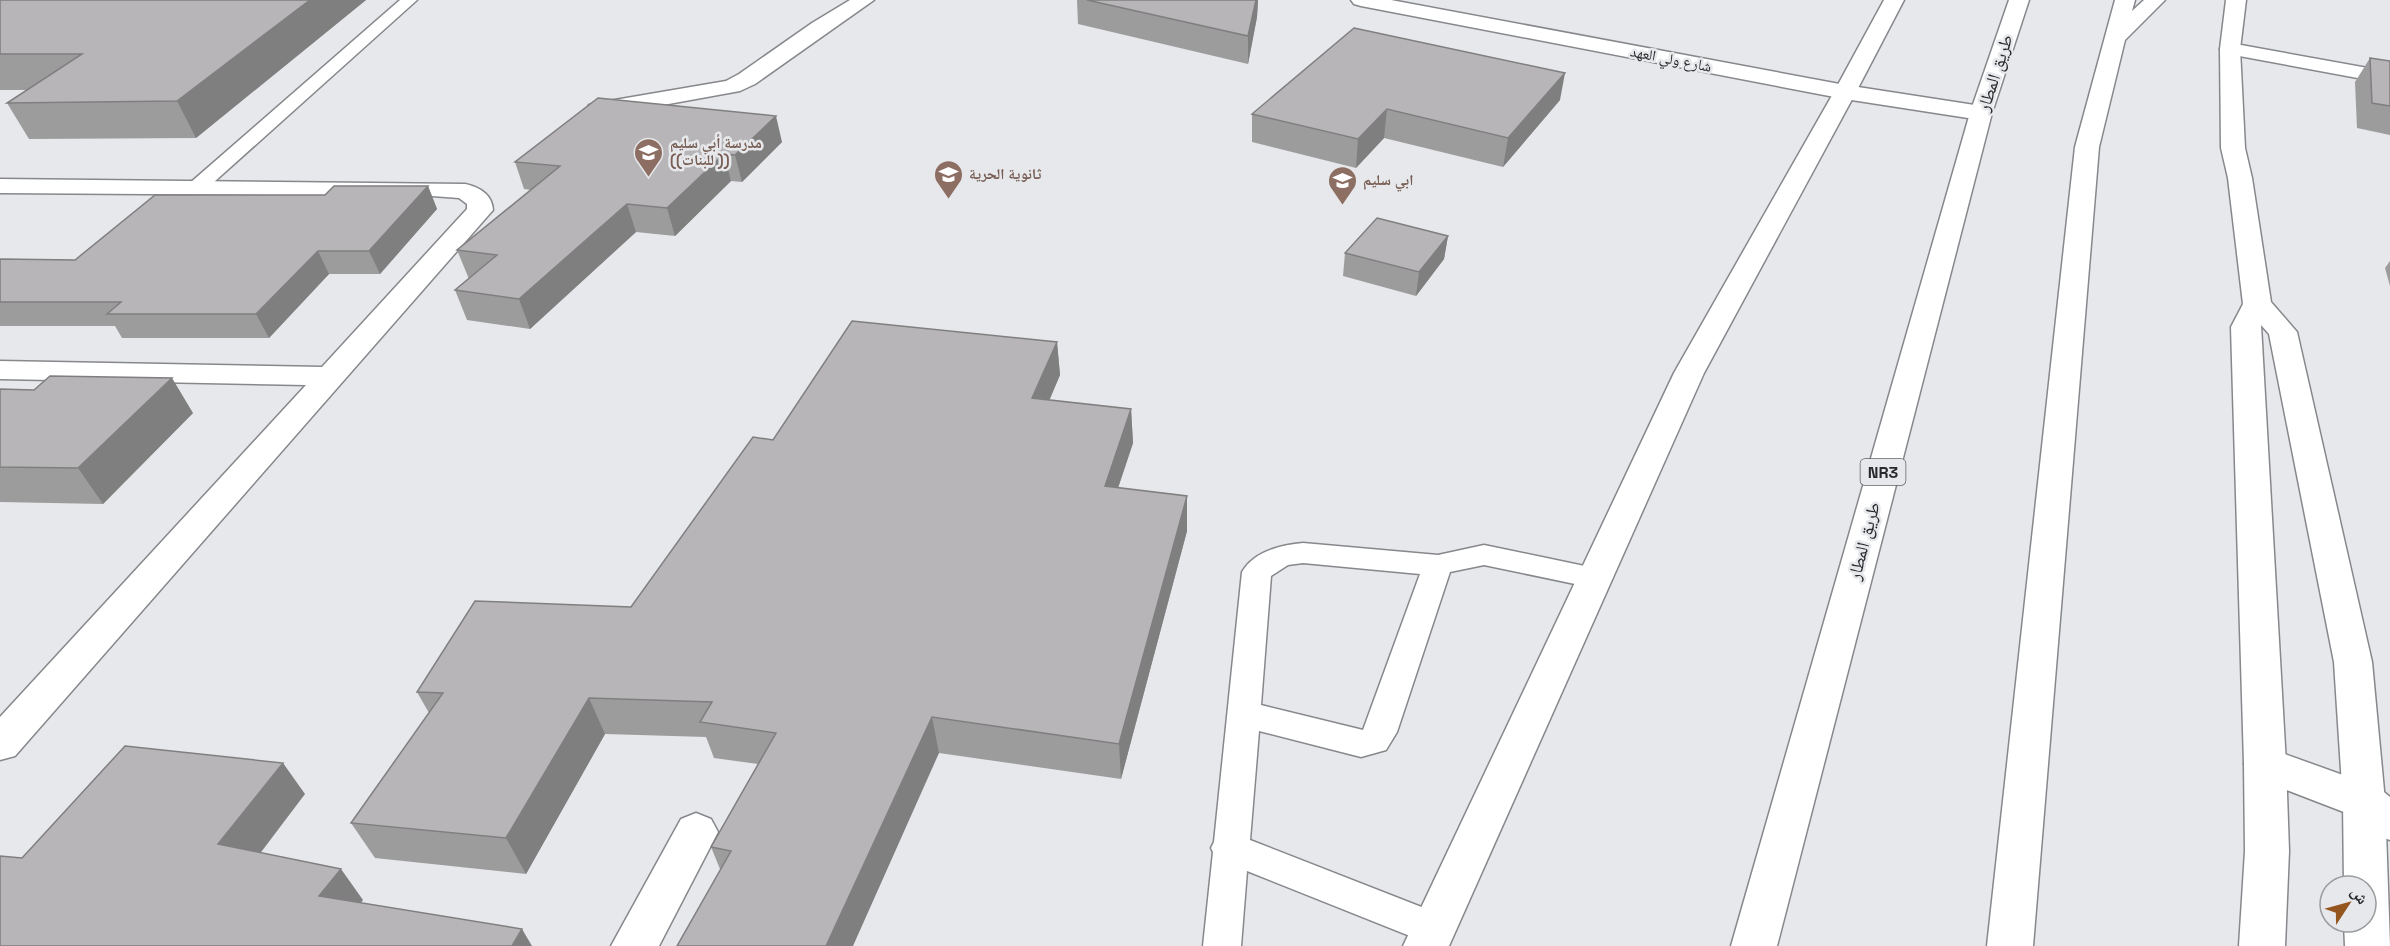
<svg xmlns="http://www.w3.org/2000/svg" width="2390" height="946" font-family="'Space Grotesk','Noto Naskh Arabic',sans-serif">
	<style>
		.lines { fill: none; stroke-linecap: round; stroke-linejoin: round }
		.service-casing { stroke: #86888b; stroke-width: 3 }
		.minor-casing { stroke: #86888b; stroke-width: 3 }
		.tertiary-casing { stroke: #86888b; stroke-width: 3 }
		.secondary-casing { stroke: #86888b; stroke-width: 3 }
		.trunk-casing { stroke: #86888b; stroke-width: 3 }
		.service { fill: #fff; fill-rule: evenodd }
		.minor { fill: #fff; fill-rule: evenodd }
		.tertiary { fill: #fff; fill-rule: evenodd }
		.secondary { fill: #fff; fill-rule: evenodd }
		.trunk { fill: #fff; fill-rule: evenodd }
		.wall { fill: #9d9c9d }
		.shaded-wall { fill: #807f80 }
		.building { fill: #b7b5b7; stroke: #807f80; stroke-width: 1.5 }
		.labels { text-anchor: middle; stroke-width: 5; stroke-linejoin: round; paint-order: stroke }
		.far-street-label { font-size: 15px; fill: #28292a; stroke: #e6e8eb }
		.far-education-label { font-size: 15px; font-weight: bold; fill: #785e54; stroke: #e6e8eb; text-anchor: start }
		.shield { fill: #e6e8eb; stroke: #616264; stroke-width: 1.5 }
		.shield-label { font-size: 16px; font-weight: bold; fill: #28292a }
		.street-label { font-size: 18px; fill: #28292a; stroke: #e6e8eb }
	</style>
	<rect width="100%" height="100%" fill="#e6e8eb"/>
	<g class="lines">
		<defs>
			<path id="service" d="M400,0h17l-213,191h-14l-3,-4 3,-4z
				M1303,543l135,12 46,-10 110,23 10,3 5,7 -5,7 -10,3 -110,-23 -34,7 -53,160 -11,18 -25,7 -102,-26 -9,109 197,77 6,12 -6,12 -12,5 -188,-75 -6,75h-38l10,-94 -2,-4 3,-6 28,-270c12,-21 39,-27 61,-29zM1303,563l117,11 -57,156 -102,-25 10,-129 17,-11z"/>
			<path id="minor" d="M850,0h24l-119,84 -15,7 -143,26 -8,-2 -3,-5 3,-5 8,-2 129,-22 13,-7 73,-51z
				M1884,0h20l-48,92 -3,5 -8,2 -8,-2 -3,-5z
				M2230,43l160,29v12l-167,-31 -3,-4 3,-4z
				M0,179l465,5c14,3 27,10 28,26l-478,546 -15,4v-43l306,-332 -306,-6v-18l322,6 145,-158v-5l-8,-6 -27,-2 -432,-3z
				M2265,747l114,41 11,9v43l-15,-5 -26,-21 -99,-38 -6,-12 6,-12z
				M696,813l15,6 7,13 -59,114h-48l70,-127z"/>
			<path id="tertiary" d="M2226,0h20l-6,49 5,99 7,30 19,124 26,30 75,330 13,139 5,145h-45l-1,-24h22v-36h-22l-1,-85 -9,-139 -65,-328 -8,-9 25,439 3,87 -4,95h-46l6,-95 -1,-87 -13,-437 12,-23 -15,-126 -7,-30 -1,-99z
				M1845,85l8,2 3,5 -152,281 -255,573h-46l271,-573 160,-281 3,-5z"/>
			<path id="secondary" d="M1351,0h40l454,85 136,21 8,2 3,5 -3,5 -8,2 -136,-21 -484,-93 -7,-2z"/>
			<path id="trunk" d="M2009,0h20l-37,113 -215,833h-46l239,-833z
				M2115,0h20l-3,11 12,-11h21l-40,40 -26,107 -66,799h-46l88,-799z"/>
		</defs>
		<!-- service casing -->
		<use href="#service" class="service-casing"/>
		<!-- minor casing -->
		<use href="#minor" class="minor-casing"/>
		<!-- tertiary casing -->
		<use href="#tertiary" class="tertiary-casing"/>
		<!-- secondary casing -->
		<use href="#secondary" class="secondary-casing"/>
		<!-- trunk casing -->
		<use href="#trunk" class="trunk-casing"/>
		<!-- service -->
		<use href="#service" class="service"/>
		<!-- minor -->
		<use href="#minor" class="minor"/>
		<!-- tertiary -->
		<use href="#tertiary" class="tertiary"/>
		<!-- secondary -->
		<use href="#secondary" class="secondary"/>
		<!-- trunk -->
		<use href="#trunk" class="trunk"/>
	</g>
	<!-- wall -->
	<path class="wall" d="M0,0h366l-170,138 -167,1 -22,-36 20,-13h-27z
		M1077,0h181l-1,17 -9,47 -170,-40z
		M2370,58l20,3v74l-33,-7 -2,-46z
		M1560,100l-57,67 -119,-29 -28,30 -104,-26v-28z
		M782,142l-40,40 -11,-1 -56,55 -39,-4 -106,97 -63,-9 -12,-30 14,-11 -12,-29 74,-60 -7,-1 -9,-27z
		M428,186l9,23 -57,65h-51l-60,64h-147l-7,-12h-115v-67l75,1 250,-65z
		M1448,236l-4,23 -28,37 -73,-20 2,-23z
		M2390,261v25l-5,-18z
		M1057,342l3,33 -11,25 82,9 2,34 -15,45 69,43 -66,248 -182,-26 -219,116 -9,-22 47,-83 -44,-6 -8,-21 -101,-3 -79,140 -151,-16 -24,-35 78,-110 -12,-21 214,-85 142,-167z
		M0,389l193,24 -90,91 -103,-2z"/>
	<!-- shaded-wall -->
	<path class="shaded-wall" d="M310,0h56l-170,138 -19,-37z
		M1256,0h2l-1,17 -9,47v-28z
		M1565,73l-5,27 -57,67 5,-29z
		M1387,109l-3,29 -28,30 2,-29z
		M776,116l6,26 -40,40 -7,-27z
		M724,154l7,27 -56,55 -8,-28z
		M428,186l9,23 -57,65 -11,-23z
		M627,204l9,28 -106,97 -11,-30z
		M1448,236l-4,23 -28,37 3,-24z
		M318,251l11,23 -60,64 -13,-24z
		M1057,342l3,33 -24,57 -4,-34z
		M172,378l21,35 -90,91 -25,-36z
		M1131,409l2,34 -26,78 -2,-35z
		M1187,496v35l-66,248 -2,-35z
		M589,698l16,36 -79,140 -20,-36z
		M932,717l7,36 -86,193h-27z
		M283,763l22,31 -62,82 -25,-32z
		M341,869l22,31 -21,27 -23,-31z
		M522,929l10,17h-20z"/>
	<!-- building -->
	<path class="building" d="M0,0h310l-133,101 -170,2 75,-49h-82z
		M1087,0h169l-8,36z
		M1354,28l211,45 -57,65 -121,-29 -29,30 -106,-25z
		M2370,58l20,3v45l-18,-3z
		M598,98l178,18 -41,39 -11,-1 -57,54 -40,-4 -108,95 -64,-9 42,-35 -40,-5 103,-84 -45,-4z
		M334,186h94l-59,65h-51l-62,63h-149l14,-12h-121v-43l75,1 80,-65h170z
		M1377,218l71,18 -29,36 -74,-19z
		M852,321l205,21 -25,56 99,11 -26,77 82,10 -68,248 -187,-27 -106,229h-149l54,-95 -20,-4 65,-114 -76,-11 12,-20 -123,-4 -83,140 -155,-15 92,-130 -26,-1 58,-91 156,6 122,-170 20,3z
		M50,376l122,2 -94,90 -78,-1v-78l34,1z
		M125,746l158,17 -65,81 123,25 -22,27 203,33 -10,17h-512v-90l22,2z"/>
	<!-- icons -->
	<defs>
		<symbol id="school-pin" viewBox="-11 -11 22 30"><path d="M0 17L-7.5 6A9.5 9.5 0 1 1 7.5 6Z" fill="#8d6e63" stroke="#e6e8eb"/><path d="M0-5L7-2L0 1L-7-2ZM-4 1L0 2.5L4 1V4Q0 6-4 4Z" fill="#fff"/></symbol>
	</defs>
	<g fill-rule="evenodd">
		<use href="#school-pin" x="632" y="136" width="33" height="45"/>
		<use href="#school-pin" x="932" y="158" width="33" height="45"/>
		<use href="#school-pin" x="1326" y="164" width="33" height="45"/>
	</g>
	<g class="labels">
		<!-- far-street labels -->
		<g class="far-street-label">
			<text transform="translate(1671 59) rotate(11)" y="5">شارع ولي العهد</text>
		</g>
		<!-- far-education labels -->
		<g class="far-education-label">
			<text x="670" y="148">مدرسة أبي سليم<tspan x="670" dy="17">((للبنات ))</tspan></text>
			<text x="969" y="179">ثانوية الحرية</text>
			<text x="1363" y="185">ابي سليم</text>
		</g>
		<!-- shield labels -->
		<rect class="shield" x="1860.5" y="459" width="45" height="26" rx="4.5"/>
		<g class="shield-label">
			<text x="1883" y="478">NR3</text>
		</g>
		<!-- street labels -->
		<g class="street-label">
			<text transform="translate(1995 73) rotate(-72)" y="6">طريق المطار</text>
			<text transform="translate(1864 541) rotate(-75)" y="6">طريق المطار</text>
		</g>
	</g>
	<!-- north arrow -->
	<g transform="translate(2348 904) rotate(54)"><circle r="28" fill="#e6e8eb" stroke="#9a9c9e" stroke-width="1.5"/>
	<path d="M0-4.5L10 22L0 15L-10 22Z" fill="#95551f"/>
	<text y="-9" font-size="16" font-weight="bold" text-anchor="middle" fill="#28292a">ش</text>
	</g>
</svg>
